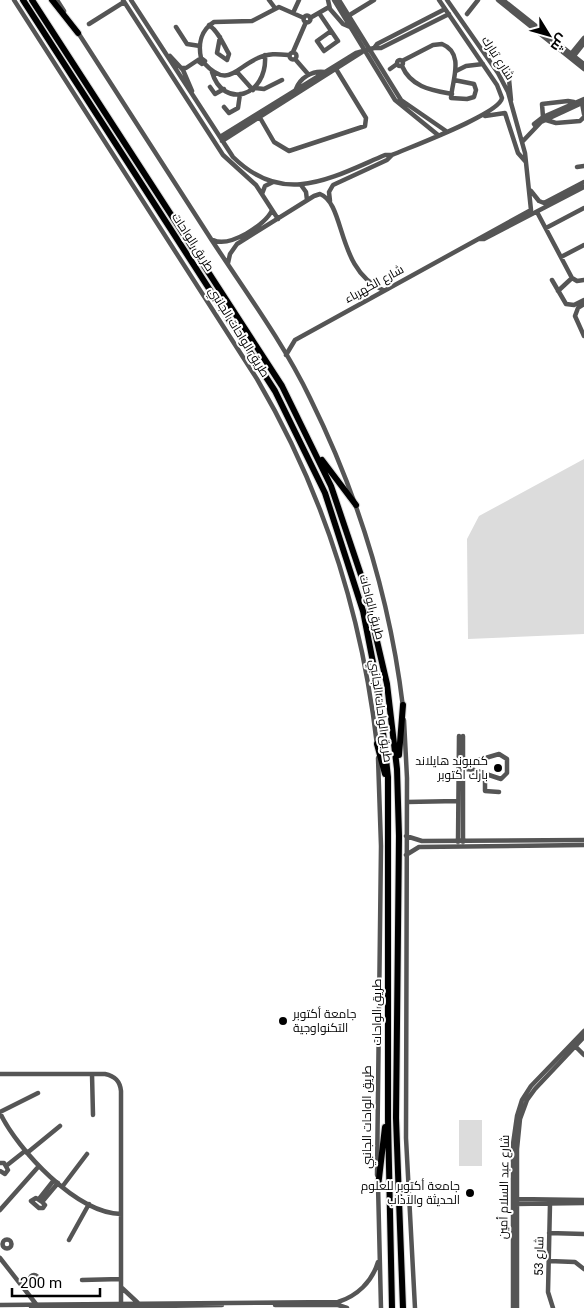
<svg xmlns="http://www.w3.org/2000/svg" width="584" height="1308" font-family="Roboto,Cairo,sans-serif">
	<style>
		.grass { fill: #dcdcdc }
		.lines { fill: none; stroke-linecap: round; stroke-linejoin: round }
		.highway-casing { stroke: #dbdbdb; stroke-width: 8 }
		.minor { stroke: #555; stroke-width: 4.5 }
		.highway { stroke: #000; stroke-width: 6 }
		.poi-dot { fill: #000; stroke: #fff; stroke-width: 2 }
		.labels { text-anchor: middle; stroke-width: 4; stroke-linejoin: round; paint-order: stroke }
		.street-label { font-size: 12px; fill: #000; stroke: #fff }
		.poi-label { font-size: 12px; fill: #000; stroke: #fff; text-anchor: end }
	</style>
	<rect width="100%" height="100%" fill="#fff"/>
	<!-- grass -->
	<path class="grass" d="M584,459v175l-116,5 -1,-100 12,-23z
		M459,1120h23v46h-23z"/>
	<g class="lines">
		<defs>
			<path id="highway" d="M23,0l252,391 50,102 38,118 15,77 10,89v342l4,189
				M32,0l250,386 49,100 32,95 24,103 10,85 2,67 -3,282 7,190
				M52,0l26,33
				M322,460l34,45
				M377,744l8,30
				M399,755l4,-50
				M378,1187l7,-60"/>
		</defs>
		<!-- highway casing -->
		<use href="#highway" class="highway-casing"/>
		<!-- minor -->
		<path class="minor" d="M14,0l243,379c67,114 105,236 120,366
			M57,0l7,11
			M123,0l100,155 33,30 22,34
			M131,0l102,157c51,50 98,21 152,-2h7c18,-8 108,-41 110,-57l-5,-13 -58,-85
			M269,0l6,8
			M328,0l2,9 13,15 7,3
			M334,0l61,100 43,35
			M339,0l62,100 45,31
			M498,0l86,69
			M503,0l81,64
			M445,9l-68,35 -3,4h7l68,-34
			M293,13l6,-13
			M319,13l19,28 -14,10 -7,-10 14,-10
			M467,14l11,-14
			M303.5 19a3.5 3.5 0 1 1 7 0a3.5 3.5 0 1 1-7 0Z
			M348,16l26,-16
			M310,18l19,-11
			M89,24l35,-22
			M209,25c10,7 14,19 20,29l-2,6 -10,-7 3,-16
			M176,27l11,17 13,2
			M77,31c45,69 89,139 134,208 34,52 72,103 99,159 48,97 80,201 93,309
			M293,52l13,-30
			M289.5 56a3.5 3.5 0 1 1 7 0a3.5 3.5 0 1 1-7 0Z
			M571,54l13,-16
			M170,56l13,14 9,21
			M573,57l11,-14
			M201,58c-3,-14 0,-28 13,-36l38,-1 27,-14 25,11
			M295,59l13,15
			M397 63a3 3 0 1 1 6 0a3 3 0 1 1-6 0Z
			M402,61l31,-16 9,-1c23,9 10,37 9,54l16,1 7,-2 2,-7 -2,-6 -20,-4
			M204,63c24,26 31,5 54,-5 10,-5 20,-4 31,-3
			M402,66c9,21 29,24 50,28
			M182,68h4l15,-10 4,3 -3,3 -4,-3
			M390,69l7,-5
			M508,69l3,31
			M456,71l10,-5 17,-2
			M212,72c11,38 56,25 53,-17
			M237,72l16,18
			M210,87l5,7 9,-5
			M255,88l9,1 18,-9
			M296,89c4,-11 16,-19 29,-17
			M582,103l2,11
			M224,107l5,6 9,-5 2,-14
			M259,116l15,26 15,9 76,-25 1,-8 -30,-49
			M485,116l20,-3 13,40 7,8
			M543,117l-1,-13 26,-3 6,1
			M546,120l10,3 24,-2 4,-4
			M536,127l-2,-3 9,-7 41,-18
			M220,137l136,-84 18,-5
			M222,141l140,-89
			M523,141l18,-19 43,-20
			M577,167l7,-1
			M301,185l5,7 1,8
			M531,191l8,10 5,2 40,-21
			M262,194l3,-8 8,-4
			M330,201l-1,-9 4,-7 54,-25 5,-5
			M537,212l35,66 5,3 7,-1
			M546,228l38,-20
			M479,239h5l100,-52
			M213,240c16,8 53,-15 59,-30
			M561,257l23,-12
			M228,263l2,-9 7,-10 77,-48 6,-2c26,10 16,76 63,96
			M552,280l14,24 8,1 10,-5
			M558,291l14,-13
			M584,304l-6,4 -3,8 9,20
			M286,355l9,-15 236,-130 -6,-57 -17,-61 -10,-19 -51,-73
			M404,720l3,58 -1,360 9,170
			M463,736v106
			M459,763l13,-1 27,-8 8,5v14l-6,6 -27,-9 -15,-2
			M485,774v17l14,1
			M407,802l51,-1
			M406,836l16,5 162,-1
			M458,842l1,-106
			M406,855l13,-8 165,-2
			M575,1046l9,9
			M0,1074h105c10,2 15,7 16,17v212
			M92,1074l1,41
			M0,1112l38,-19
			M0,1113c18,37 76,100 121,101
			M27,1153l33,-27
			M0,1163h4l4,7 -3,4 -5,-3
			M6,1166l19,-15
			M377,1175l4,-329 -3,-88
			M378,1185l3,123
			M62,1187l25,-33
			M39,1199l15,-19
			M515,1199l69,1
			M42,1202l-6,-4 -5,3 8,7h4l2,-3 -3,-3 16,-19
			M515,1204l69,-1
			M550,1204l-2,88 5,16
			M0,1210l39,-44
			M549,1233l35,1
			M2.5 1244a4.5 4.5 0 1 1 9 0a4.5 4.5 0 1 1-9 0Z
			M69,1240l20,-36
			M0,1258l36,46
			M549,1261l26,1 9,7
			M30 1279a4 4 0 1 1 8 0a4 4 0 1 1-8 0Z
			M82,1280l39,-1
			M122,1288l15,14
			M0,1305l338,-3c19,-6 34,-20 40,-40
			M275,1305h63l9,3
			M31,1308l191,-3
			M513,1308v-164l4,-28 5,-16 9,-14 53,-55
			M517,1308v-159l3,-30 7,-19 8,-11 49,-52"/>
		<!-- highway -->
		<use href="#highway" class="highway"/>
	</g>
	<!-- markers -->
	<g class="poi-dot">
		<circle cx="498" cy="768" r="5"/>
		<circle cx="283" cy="1021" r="5"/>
		<circle cx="470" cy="1193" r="5"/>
	</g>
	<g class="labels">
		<!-- street labels -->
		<g class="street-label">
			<text transform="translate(498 58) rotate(57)" y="4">شارع تبارك</text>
			<text transform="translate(193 242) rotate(57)" y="4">طريق الواحات</text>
			<text transform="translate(374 284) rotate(-29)" y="4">شارع الكهرباء</text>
			<text transform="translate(239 332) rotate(58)" y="4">طريق الواحات الجانبي</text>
			<text transform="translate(372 607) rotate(75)" y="4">طريق الواحات</text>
			<text transform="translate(381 711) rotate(82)" y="4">طريق الواحات الجانبي</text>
			<text transform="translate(377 1012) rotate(-90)" y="4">طريق الواحات</text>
			<text transform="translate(367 1117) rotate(-90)" y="4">طريق الواحات الجانبي</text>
			<text transform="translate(504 1187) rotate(-89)" y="4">شارع عبد السلام أمين</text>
			<text transform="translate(539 1256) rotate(-89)" y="4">شارع 53</text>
		</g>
		<!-- poi labels -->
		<g class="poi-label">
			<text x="488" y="765">كمبوند هايلاند<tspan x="488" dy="14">بارك اكتوبر</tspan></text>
			<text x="293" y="1018" text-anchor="start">جامعة أكتوبر<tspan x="293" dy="14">التكنواوجية</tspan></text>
			<text x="460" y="1190">جامعة أكتوبر للعلوم<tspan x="460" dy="14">الحديثة والآداب</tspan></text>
		</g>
	</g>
	<!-- north arrow -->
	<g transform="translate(549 35) rotate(127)" stroke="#ffffff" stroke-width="4" paint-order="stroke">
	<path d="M0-4L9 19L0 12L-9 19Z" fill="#000000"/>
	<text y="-8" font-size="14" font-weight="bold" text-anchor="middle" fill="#000000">ش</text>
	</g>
	<!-- scale -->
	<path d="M12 1288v8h88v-8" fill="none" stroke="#000000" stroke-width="2.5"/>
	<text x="20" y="1288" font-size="15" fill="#000000" stroke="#ffffff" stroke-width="4" paint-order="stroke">200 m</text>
</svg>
